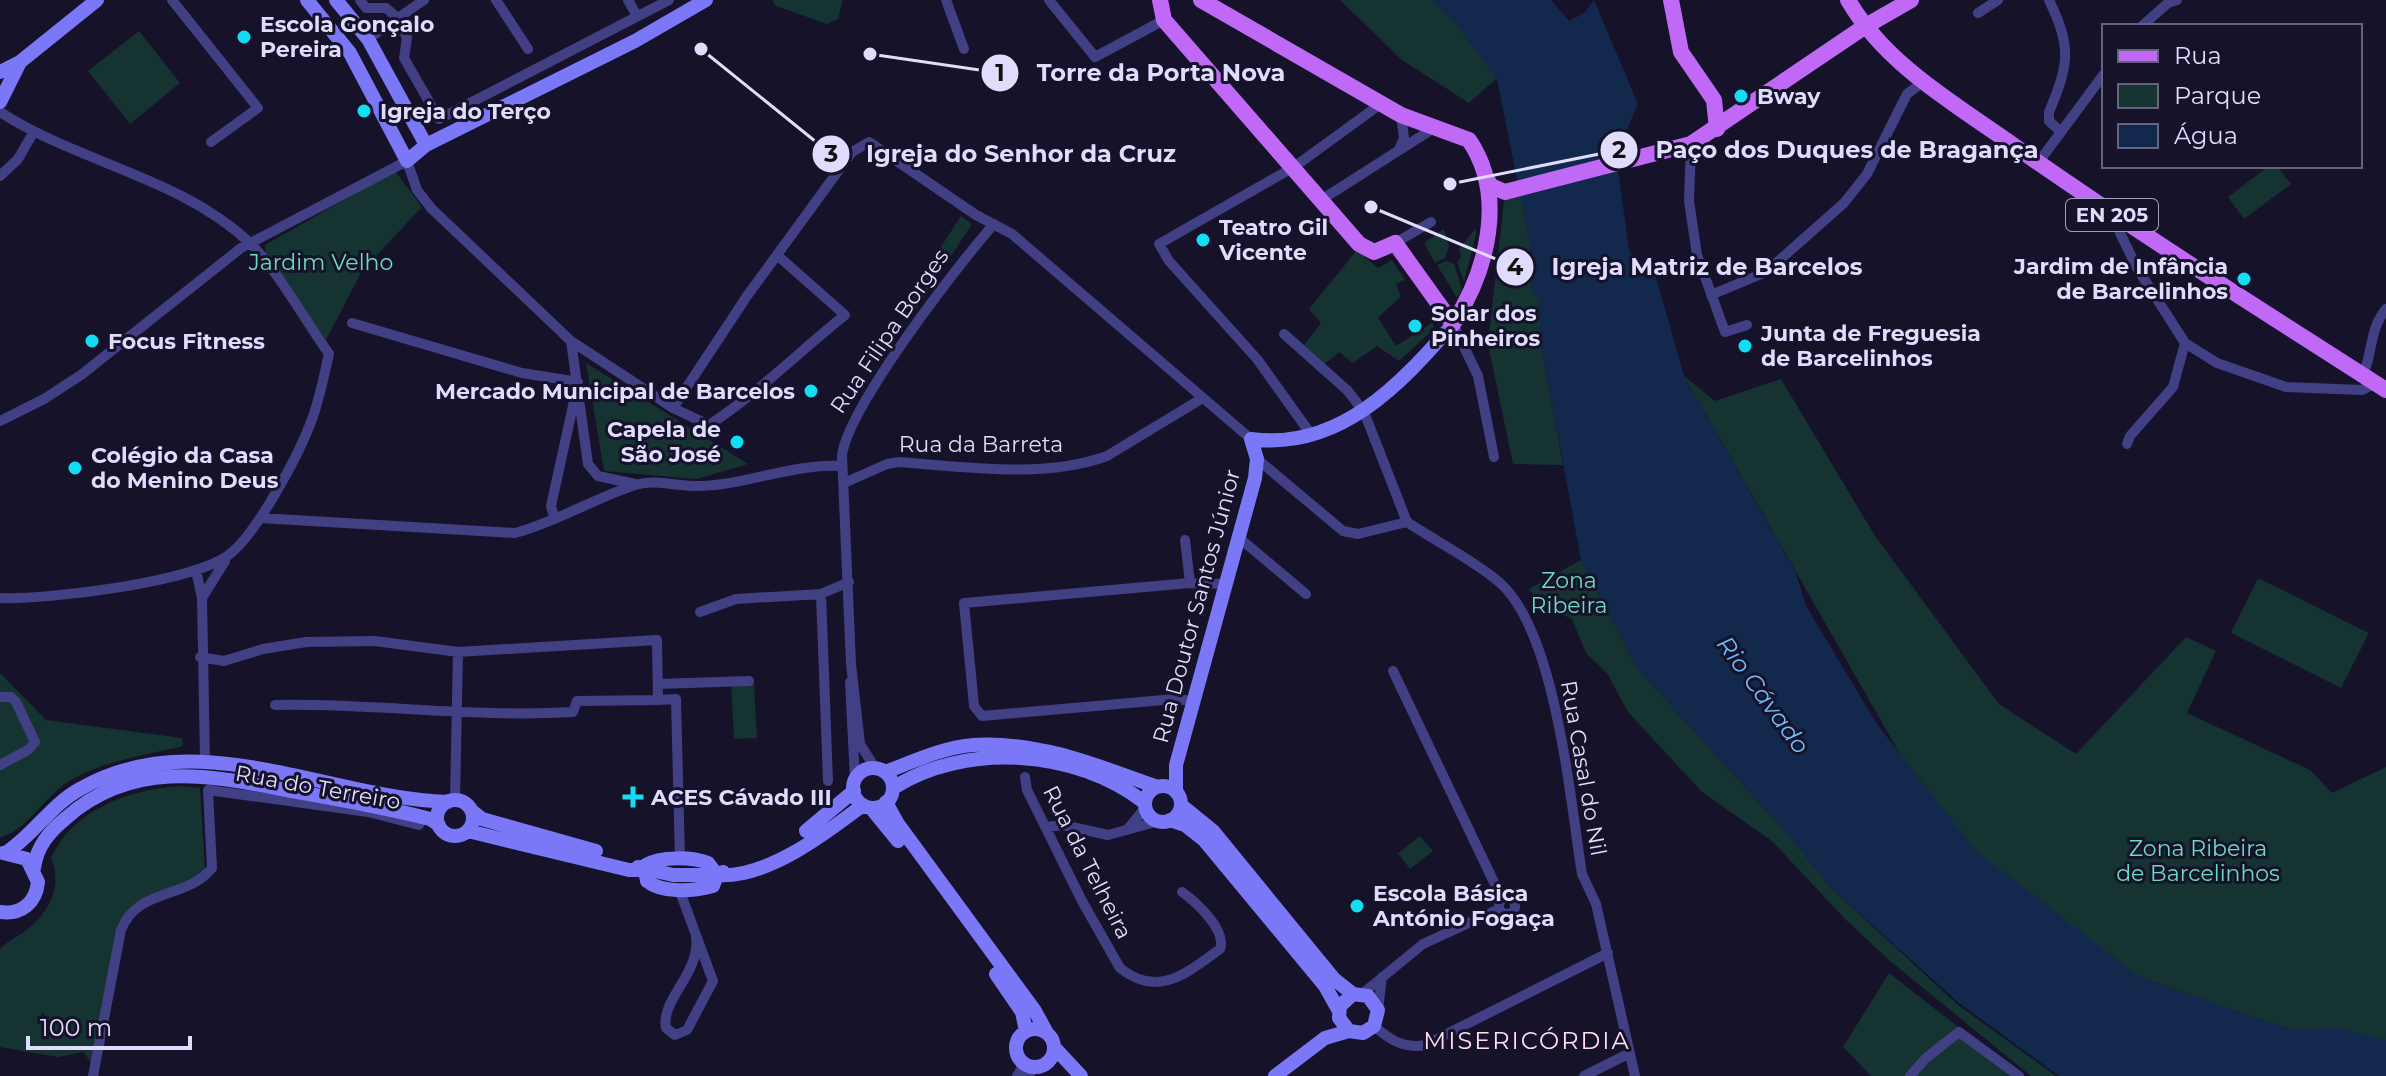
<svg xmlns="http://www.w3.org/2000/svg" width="2386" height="1076" font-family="Montserrat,sans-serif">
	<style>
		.green { fill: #153331 }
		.water { fill: #12294d }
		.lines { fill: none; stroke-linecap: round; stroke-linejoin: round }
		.street { stroke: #424085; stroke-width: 10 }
		.secondary { stroke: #7b78f8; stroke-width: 14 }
		.primary { stroke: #c169f7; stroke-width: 16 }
		.poi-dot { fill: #13ddf2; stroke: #161229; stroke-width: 3 }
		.labels { text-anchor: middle; stroke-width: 6; stroke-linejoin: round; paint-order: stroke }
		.shield { fill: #161229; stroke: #a39fbd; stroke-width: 2 }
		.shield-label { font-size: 20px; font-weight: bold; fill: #dfdcfd }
		.poi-label { font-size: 22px; font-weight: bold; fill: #dfdcfd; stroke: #161229; text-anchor: start }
		.park-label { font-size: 22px; fill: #6bdabe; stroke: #161229 }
		.street-label { font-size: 22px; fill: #dfdcfd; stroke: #161229 }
		.water-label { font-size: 24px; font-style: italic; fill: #70baf7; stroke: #161229 }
		.neighbourhood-label { font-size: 24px; letter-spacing: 2px; fill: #fddef2; stroke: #161229 }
		.leader { fill: none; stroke: #dfdcfd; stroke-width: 3 }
		.callout-dot { fill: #dfdcfd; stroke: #161229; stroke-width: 3 }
		.mark-label { font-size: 24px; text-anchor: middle; font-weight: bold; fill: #111 }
		.callout-label { font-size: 24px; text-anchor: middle; font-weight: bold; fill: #dfdcfd; stroke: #161229; stroke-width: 6; stroke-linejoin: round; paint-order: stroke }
	</style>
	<rect width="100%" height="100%" fill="#161229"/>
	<!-- green -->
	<path class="green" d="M772,0h71l-5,19 -11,5 -51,-18z
		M1340,0h93l22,22 42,56 -28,25 -67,-43z
		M139,31l41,52 -50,41 -42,-53z
		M2269,166h8l14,18 -47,35 -16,-22z
		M395,171l27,36 -60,64 -36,69 -60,-83 -1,-12z
		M1520,193l14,72 -3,21 8,16 2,42 22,121 -50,-1 -25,-120 16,-143z
		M961,216l11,8 -58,88 -11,-7z
		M1476,228v6l-12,48 -7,-20 4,-5 -2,-8z
		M1444,229l5,18 -4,11 -10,5 -11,-20z
		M1357,250l21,18 14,-8 13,20 -9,4 5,12 -23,22 18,28 37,-24v8l-34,31 -22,-15 -24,17 -14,-11 -14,12 -21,-19 17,-22 -12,-14z
		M1446,261l8,3 8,25 -5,9 -20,-33z
		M586,363l162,101 -51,15 -93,-8z
		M1684,376l31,25 66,-22 94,157 124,168 77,50 110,-117 30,14 -29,62 123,57 22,23 54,-26v280l-97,-18 -148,-51 -176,-110z
		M1581,560l56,108 156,172 37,47 128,118 98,71h-25l-141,-115 -44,-41 -74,-79 -70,-49 -74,-80 -21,-39 -21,-20 -14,-34 -31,-14 -12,-16z
		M2258,578l111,55 -28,55 -110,-55z
		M0,673l46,47 136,18 1,8c-37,9 -79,15 -112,34 -27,16 -42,49 -71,58z
		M754,684l3,54 -23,1 -3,-54z
		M179,786l21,2 5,81c-24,30 -67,12 -88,59l-26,134 -8,-10 -25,5 -58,-10v-98c6,-7 13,-10 21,-15 25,-16 43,-46 30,-76 22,-49 78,-68 128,-72z
		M1420,836l13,15 -23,18 -12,-16z
		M1889,973l132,103h-150l-28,-29z"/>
	<!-- water -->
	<path class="water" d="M1433,0h118l18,21 15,-8 10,-13 44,104 -22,50 13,96 27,27 28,99 112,197 10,33 71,118 99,127 165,127 148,51 47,-1 50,12v36h-327l-100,-73 -129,-116 -37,-47 -156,-172 -56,-108 -40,-216 -2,-41 -8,-17 3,-21 -37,-186 -42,-57z"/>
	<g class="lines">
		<!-- street -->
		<path class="street" d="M172,0l86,108 -47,34
			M360,0l6,8h20l13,11 8,19 -3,20 35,61 230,-119
			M496,0l32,49
			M628,0l9,16
			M946,0l18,49
			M1049,0l46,57 69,-37
			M2049,0c23,48 20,64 0,112v9l11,10
			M1978,13l20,-13
			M2142,26l26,-23 9,-3
			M368,39l56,-39
			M0,112c79,51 180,65 250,131 25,24 57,80 79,111 -5,21 -9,44 -17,65 -12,34 -54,112 -81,134 -33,29 -185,47 -231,45
			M1691,144l-2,57 8,54 28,77 22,-7
			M1399,149l5,-11 -3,-23
			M2038,163l66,-89
			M0,176l18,-17 15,-26
			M1321,200l113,-72
			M2121,221l-1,12 17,35 48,75 32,20 69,24 76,3 13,-7
			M1395,243l36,-21
			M1711,295l55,-23 78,-69 23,-29 40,-80 16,-12
			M352,323l170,50 56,9
			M1453,324l25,52 16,81
			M1284,334l64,57 16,21 43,110
			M571,341l17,123 10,12 37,8
			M2363,375c10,-23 6,-45 23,-66
			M673,408l74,-112 105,-144 17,-10 107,73 36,19 239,205
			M0,421l44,-22 37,-24 160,-127 166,-87 10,29 14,18 140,133 102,67 36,17c49,-32 91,-74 136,-110l-68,-60
			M1310,433l-53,-74 -88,-98 -10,-17 135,-77 88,-64
			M2127,444l3,-8 43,-49 12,-44
			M1257,459l86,72 15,3 49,-12
			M844,483l43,-19 12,-2c66,5 145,17 208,-6l94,-57
			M554,517l-3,-11 25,-114
			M260,518l255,15c41,-11 78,-34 120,-48 21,-6 39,1 61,1 49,0 96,-23 146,-20
			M1407,522c30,20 65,37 92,60 57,49 71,218 83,292l14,30 39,172
			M1237,536l69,58
			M1185,540l5,43
			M196,570l6,28
			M821,594l7,187
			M700,612l36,-13 85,-5 28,-12
			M200,657l24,4 39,-12 43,-7 69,-1 83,11 199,-12 1,60 18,-1 4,161
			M1393,671l109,228
			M850,682l5,97
			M658,684l91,-3
			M0,697h11l5,5 19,40 -7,8 -28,15
			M1194,701l-19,-2 -193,17 -8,-10 -10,-103 226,-20 34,1
			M275,705c100,-2 198,13 298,7l4,-11 81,-1
			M205,761l-3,-163 23,-37
			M875,768l-15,-24 -9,-80 -9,-209c7,-49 115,-189 152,-231
			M1025,777l2,13 55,111 38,67c38,31 68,4 100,-19 7,-19 -24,-47 -38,-57
			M455,800l3,-148
			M1047,827l16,-2 45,10 51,-14
			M1127,830l18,-22
			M679,889l34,92 -26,49 -12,5 -9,-7c-6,-28 35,-55 30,-91
			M1499 906a8 8 0 1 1 16 0a8 8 0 1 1-16 0Z
			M1362,994l61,-50 76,-35
			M1378,1010l4,-33
			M1374,1026c16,14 30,23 51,19l183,-92
			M93,1076l28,-146c17,-43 65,-30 91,-62l-4,-78 160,22 51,13 2,-8
			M1017,1076l8,-13
			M1026,1076l12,-10
			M1584,1076l46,-23
			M1910,1076l16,-18 33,-26 60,44"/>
		<!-- secondary -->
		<path class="secondary" d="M307,0l43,53 57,108 19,-16 209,-104 71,-41
			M336,0l32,39 58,106
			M0,72l20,-10 77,-62
			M0,102l19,-38
			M853 788a20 20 0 1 1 40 0a20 20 0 1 1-40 0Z
			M885,772c27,-10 59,-25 88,-27 66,-4 123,20 184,42
			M1145 804a18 18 0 1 1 36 0a18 18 0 1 1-36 0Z
			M893,788c72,-46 184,-39 252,15
			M1176,792v-27l79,-287 2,-19 -6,-20c88,12 150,-55 202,-115
			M437 818a18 18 0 1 1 36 0a18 18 0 1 1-36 0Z
			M886,802l12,22 137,187 12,22
			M1181,805l32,26 121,148 19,15
			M871,808l27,33
			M472,811l10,8 114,32
			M1170,820l15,5 19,15 121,146 14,25
			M468,831l161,39h16l2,11c16,13 47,10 66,5l4,-11c49,4 108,-41 146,-70
			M806,831l48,-40
			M7,852c27,-18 44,-47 73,-63 116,-67 246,9 368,13
			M638,867l35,8h44
			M34,868c3,-22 15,-36 32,-50 68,-60 146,-42 226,-27 46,8 92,16 138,28l9,6
			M645,870l1,-5c14,-9 47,-8 62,-2l9,12 6,-3
			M0,912c21,3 36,-9 38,-30l-11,-23 -24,-6
			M996,974l26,38 4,19
			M1016 1048a19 19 0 1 1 38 0a19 19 0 1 1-38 0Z
			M1054,1047l27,29
			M1275,1076l50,-38 24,-7 14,2 11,-7 4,-16 -10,-14 -15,-2 -13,12 -1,12 10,13"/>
		<!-- primary -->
		<path class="primary" d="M1160,0l4,20 195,224 15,8 21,-9 58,81c34,-53 54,-128 16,-184l-68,-25 -200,-115
			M1671,0l10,52 33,48 3,29
			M1848,0c39,67 111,106 172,150 120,84 243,161 366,240
			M1485,176l6,10 14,6 186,-48 173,-117 47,-27"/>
	</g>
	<!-- markers -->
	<g class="poi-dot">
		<circle cx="244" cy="37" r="8"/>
		<circle cx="1741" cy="96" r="8"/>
		<circle cx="364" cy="111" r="8"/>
		<circle cx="1203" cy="240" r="8"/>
		<circle cx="2244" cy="279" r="8"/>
		<circle cx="1415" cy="326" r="8"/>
		<circle cx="92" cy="341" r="8"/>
		<circle cx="1745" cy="346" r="8"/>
		<circle cx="811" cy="391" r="8"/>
		<circle cx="737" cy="442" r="8"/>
		<circle cx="75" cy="468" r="8"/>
		<path d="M629 785h8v8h8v8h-8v8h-8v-8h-8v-8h8z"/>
		<circle cx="1357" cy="906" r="8"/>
	</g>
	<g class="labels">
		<!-- shield labels -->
		<rect class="shield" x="2066" y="199" width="92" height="32" rx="6"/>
		<g class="shield-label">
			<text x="2112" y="222">EN 205</text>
		</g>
		<!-- poi labels -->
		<g class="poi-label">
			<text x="260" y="32">Escola Gonçalo<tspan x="260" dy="25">Pereira</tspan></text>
			<text x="1757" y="104">Bway</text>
			<text x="380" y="119">Igreja do Terço</text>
			<text x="1219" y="235">Teatro Gil<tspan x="1219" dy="25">Vicente</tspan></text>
			<text x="2228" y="274" text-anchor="end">Jardim de Infância<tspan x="2228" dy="25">de Barcelinhos</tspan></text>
			<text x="1431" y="321">Solar dos<tspan x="1431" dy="25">Pinheiros</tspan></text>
			<text x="1761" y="341">Junta de Freguesia<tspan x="1761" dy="25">de Barcelinhos</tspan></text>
			<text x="108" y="349">Focus Fitness</text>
			<text x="795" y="399" text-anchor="end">Mercado Municipal de Barcelos</text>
			<text x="721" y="437" text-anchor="end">Capela de<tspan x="721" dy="25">São José</tspan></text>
			<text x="91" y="463">Colégio da Casa<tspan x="91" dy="25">do Menino Deus</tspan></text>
			<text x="651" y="805">ACES Cávado III</text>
			<text x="1373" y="901">Escola Básica<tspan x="1373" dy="25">António Fogaça</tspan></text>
		</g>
		<!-- park labels -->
		<g class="park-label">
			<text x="321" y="270">Jardim Velho</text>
			<text x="1569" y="588">Zona<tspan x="1569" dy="25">Ribeira</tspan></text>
			<text x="2198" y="856">Zona Ribeira<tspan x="2198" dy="25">de Barcelinhos</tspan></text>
		</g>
		<!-- street labels -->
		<g class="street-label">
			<text transform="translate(889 331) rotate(-56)" y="8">Rua Filipa Borges</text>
			<text x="981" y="452">Rua da Barreta</text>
			<text transform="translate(1196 606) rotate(-75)" y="8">Rua Doutor Santos Júnior</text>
			<text transform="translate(1584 768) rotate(80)" y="8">Rua Casal do Nil</text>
			<text transform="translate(318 787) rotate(10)" y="8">Rua do Terreiro</text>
			<text transform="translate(1088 862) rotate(63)" y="8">Rua da Telheira</text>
		</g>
		<!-- water labels -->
		<g class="water-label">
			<text transform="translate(1763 695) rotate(54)" y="8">Rio Cávado</text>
		</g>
		<!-- neighbourhood labels -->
		<g class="neighbourhood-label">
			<text x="1527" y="1049">MISERICÓRDIA</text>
		</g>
	</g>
	<!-- callouts -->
	<path class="leader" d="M870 54L1000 73M1450 184L1619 150M701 49L831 154M1371 207L1515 267"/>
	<g class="callout-dot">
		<circle cx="870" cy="54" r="8"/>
		<circle cx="1450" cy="184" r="8"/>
		<circle cx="701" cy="49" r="8"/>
		<circle cx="1371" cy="207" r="8"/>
		<circle cx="1000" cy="73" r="20"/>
		<circle cx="1619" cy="150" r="20"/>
		<circle cx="831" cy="154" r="20"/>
		<circle cx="1515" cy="267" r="20"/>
	</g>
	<g class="mark-label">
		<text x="1000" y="81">1</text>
		<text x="1619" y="158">2</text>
		<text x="831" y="162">3</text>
		<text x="1515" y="275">4</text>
	</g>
	<g class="callout-label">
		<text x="1161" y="81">Torre da Porta Nova</text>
		<text x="1847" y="158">Paço dos Duques de Bragança</text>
		<text x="1021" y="162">Igreja do Senhor da Cruz</text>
		<text x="1707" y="275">Igreja Matriz de Barcelos</text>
	</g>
	<!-- legend -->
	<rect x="2102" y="24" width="260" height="144" fill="#161229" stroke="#66637e" stroke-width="2"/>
	<rect x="2118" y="50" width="40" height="12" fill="#c169f7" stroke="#66637e" stroke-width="2"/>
	<text x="2174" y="64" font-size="24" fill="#dfdcfd">Rua</text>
	<rect x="2118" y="84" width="40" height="24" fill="#153331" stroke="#66637e" stroke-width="2"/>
	<text x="2174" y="104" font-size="24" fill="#dfdcfd">Parque</text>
	<rect x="2118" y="124" width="40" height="24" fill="#12294d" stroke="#66637e" stroke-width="2"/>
	<text x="2174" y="144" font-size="24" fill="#dfdcfd">Água</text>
	<!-- scale -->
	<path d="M28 1036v12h162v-12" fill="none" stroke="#dfdcfd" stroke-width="4"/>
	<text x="40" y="1036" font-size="24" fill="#dfdcfd" stroke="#161229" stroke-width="6" paint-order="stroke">100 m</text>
</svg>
